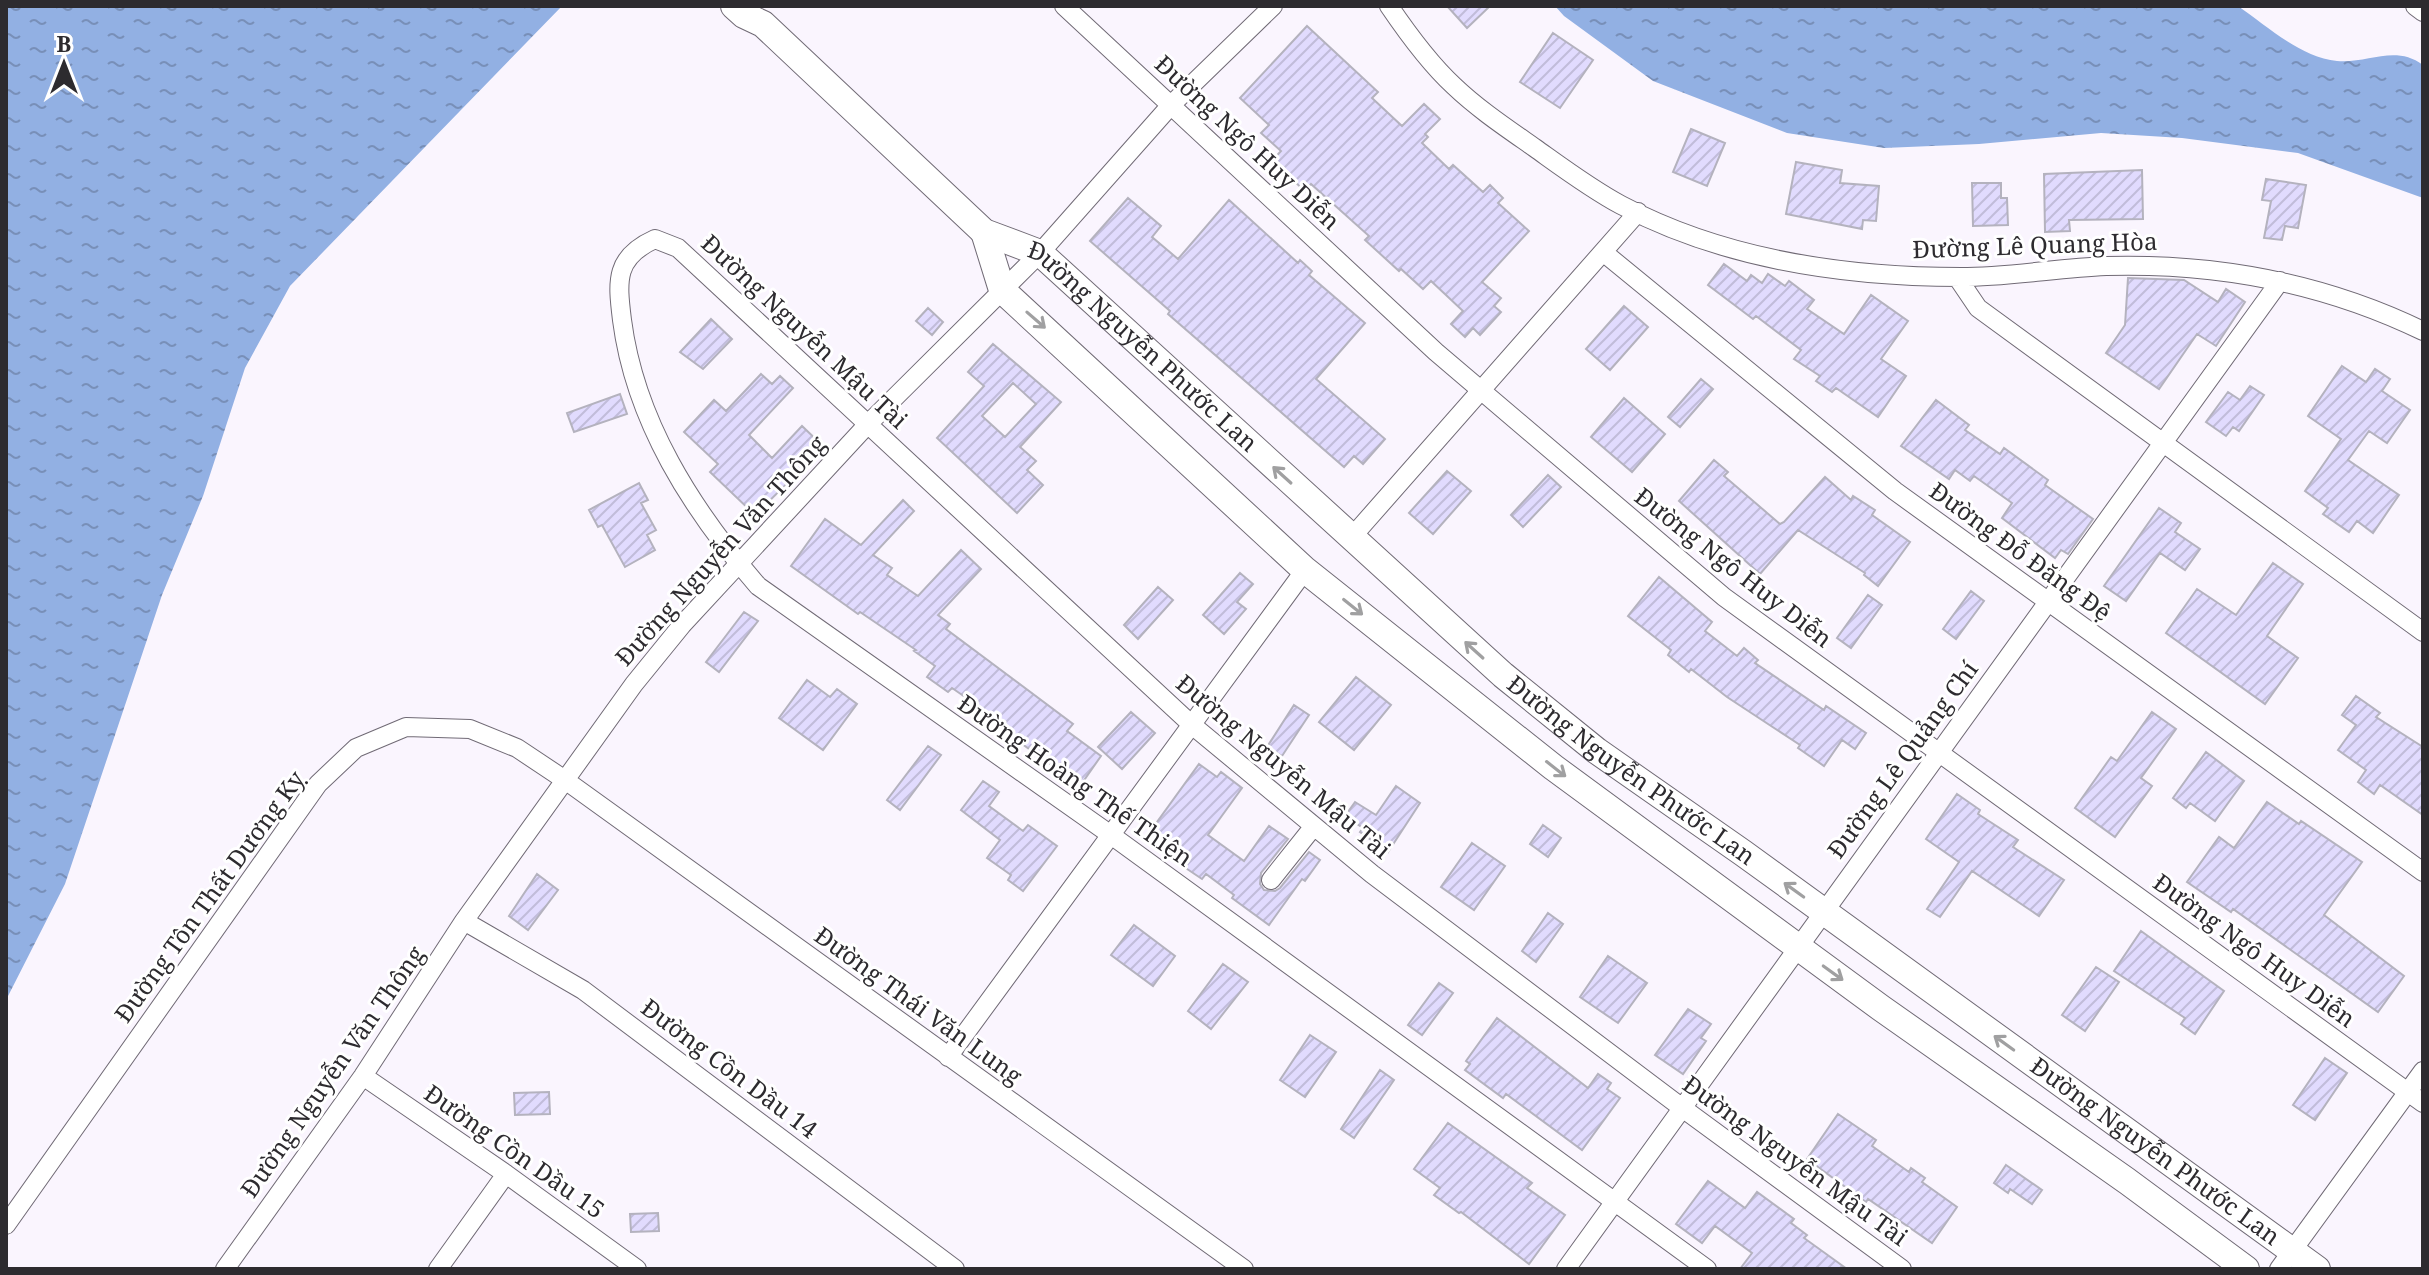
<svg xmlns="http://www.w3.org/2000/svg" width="2429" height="1275" font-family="'Noto Serif',serif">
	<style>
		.water { fill: url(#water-ripples) }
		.building { fill: url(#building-hatch); stroke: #b4b2be; stroke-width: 2; fill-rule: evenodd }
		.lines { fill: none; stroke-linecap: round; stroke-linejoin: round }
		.street-casing { stroke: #706a75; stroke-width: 20 }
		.secondary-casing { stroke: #706a75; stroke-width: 28 }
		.street { stroke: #fff; stroke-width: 18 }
		.secondary { stroke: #fff; stroke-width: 26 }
		.oneway { stroke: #a0a0a1 }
		.labels { text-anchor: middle; stroke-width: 6; stroke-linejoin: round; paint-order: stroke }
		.street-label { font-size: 24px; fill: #2d2b2f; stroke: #fff }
	</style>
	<defs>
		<pattern id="water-ripples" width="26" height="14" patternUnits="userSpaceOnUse" patternTransform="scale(2)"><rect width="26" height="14" fill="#92b0e3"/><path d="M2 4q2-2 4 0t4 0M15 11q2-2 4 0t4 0" fill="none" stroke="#788fb8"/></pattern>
		<pattern id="building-hatch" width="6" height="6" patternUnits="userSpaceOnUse" patternTransform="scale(2)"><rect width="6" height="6" fill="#e1dbfe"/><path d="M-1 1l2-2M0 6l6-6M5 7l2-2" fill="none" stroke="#c1bcda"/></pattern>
	</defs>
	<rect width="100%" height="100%" fill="#faf5fe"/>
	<!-- water -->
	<path class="water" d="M6,6h556l-272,280 -45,82 -42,128 -41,99 -97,289 -59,116z
		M1555,6h683c29,20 62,51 99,55 30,3 58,-17 86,4v133l-125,-45 -116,-15 -81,-5 -122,11 -95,4 -97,-15 -134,-52 -89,-65z"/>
	<!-- building -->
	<path class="building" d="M1447,6h43l-23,22z
		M1307,26l71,66 -6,6 30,28 22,-22 16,15 -15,15 3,3 -6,6 27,26 4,-4 30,27 7,-7 13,13 -5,5 31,28 -47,51 19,16 -7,8 7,6 -21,23 -7,-7 -8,9 -14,-13 12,-13 -32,-30 -8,8 -22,-20 -2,2 -34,-31 4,-4 -58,-52 -6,7 -33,-30 9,-10 -20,-18 8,-8 -29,-27z
		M1553,33l40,27 -33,48 -40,-26z
		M1691,129l34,14 -18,43 -34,-14z
		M1796,162l46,8 -2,13 39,3 -3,35 -13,-1 -1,9 -76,-15z
		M2142,170l1,49 -74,1 1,11 -25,1 -1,-58z
		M2266,179l40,6 -8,43 -13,-2 -3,14 -18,-2 7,-37 -9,-1z
		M1972,183h29v15h6l1,27 -35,1z
		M1128,198l33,28 -9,11 26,22 51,-59 69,63 2,-3 12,11 -3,4 56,48 -49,56 69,60 -22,25 -9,-8 -10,11 -176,-153 2,-3 -80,-70z
		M1724,264l23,17 4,-6 11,8 6,-9 17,12 4,-5 25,19 -7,9 37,25 27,-39 37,26 -27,38 25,17 -28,41 -42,-29 -4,4 -16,-11 4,-5 -26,-17 7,-9 -45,-34 -3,3 -45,-34z
		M2128,278l56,2 34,22 8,-13 19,13 -29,44 -19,-12 -38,55 -53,-36 19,-28z
		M1624,306l24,21 -38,43 -24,-21z
		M928,308l15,14 -11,13 -16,-14z
		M711,319l21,20 -29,30 -23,-17z
		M993,344l68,58 -41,45 16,14 -9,9 16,15 -26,28 -80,-75 47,-52 -16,-14zM1013,383l23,21 -31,33 -23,-21z
		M2342,366l24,16 9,-13 15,10 -8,12 28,19 -23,33 -18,-12 -21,29 51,35 -26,38 -16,-12 -8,11 -26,-18 5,-6 -23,-17 36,-52 -33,-23z
		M761,374l11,10 8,-8 13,12 -44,47 23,23 30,-32 22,21 -69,68 -45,-43 8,-8 -34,-32 30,-32 12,11z
		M1701,379l12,10 -33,38 -12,-10z
		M2250,386l14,9 -25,36 -6,-4 -7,9 -20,-14 22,-30 12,8z
		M620,394l7,20 -53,18 -7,-19z
		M1624,398l41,36 -33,38 -41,-35z
		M1936,400l33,25 -4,5 35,24 4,-6 44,32 -3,5 48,34 -25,35 -7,-4 -6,8 -53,-40 10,-15 -38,-27 -4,5 -15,-11 -6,9 -48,-33z
		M1714,460l14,12 -4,4 56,48 4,-2 41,-45 26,23 2,-4 22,14 -3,5 38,27 -32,44 -14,-11 1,-2 -67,-43 -38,44 -81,-73z
		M1447,471l24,20 -38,43 -24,-21z
		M1548,475l13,12 -38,40 -12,-12z
		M639,483l9,17 -7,3 15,27 -9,5 8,15 -30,17 -23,-42 -4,2 -9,-17z
		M903,500l11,11 -41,44 19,13 -5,7 31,21 43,-46 20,19 -43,46 12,9 -4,5 127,95 -6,7 34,25 -21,30 -73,-53 3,-4 -13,-10 -45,-31 -4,4 -21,-15 8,-11 -21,-15 2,-1 -56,-38 -2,2 -67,-48 34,-47 36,26z
		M2159,508l22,15 -6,9 25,17 -15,21 -25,-17 -34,48 -22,-15z
		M2273,563l30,21 -36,52 31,22 -33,46 -99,-71 31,-44 39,26z
		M1240,573l13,11 -16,18 9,7 -22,25 -21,-19z
		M1659,577l53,45 -7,9 32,25 7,-8 14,12 -3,3 69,47 2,-4 40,27 -11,16 -13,-9 -18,26 -26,-18 2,-3 -73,-48 -36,-28 -2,3 -21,-17 3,-5 -43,-34z
		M1158,587l15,13 -35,39 -14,-14z
		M1971,591l13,10 -28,38 -13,-10z
		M1868,595l14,10 -31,43 -14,-10z
		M744,612l14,9 -39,51 -13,-10z
		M1356,677l35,28 -37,45 -35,-28z
		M807,680l23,17 7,-8 20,15 -34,46 -44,-32z
		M2356,696l24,17 -4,4 47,30v68l-43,-30 -6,9 -16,-12 8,-12 -28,-20 18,-25 -14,-10z
		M1294,705l15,10 -27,41 -15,-9z
		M1131,712l24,21 -33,36 -24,-22z
		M2152,712l24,17 -35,49 11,8 -37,51 -40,-29 36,-51 6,4z
		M928,746l13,9 -41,55 -13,-10z
		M2206,752l38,29 -29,40 -25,-18 -4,5 -13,-10z
		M1199,764l18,13 4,-5 21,16 -34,47 36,26 25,-35 19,13 -27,34 -1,11 4,6 11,1 5,-3 29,-36 11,8 -15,21 -3,-2 -33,46 -37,-27 2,-3 -28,-21 -4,5 -58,-39z
		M983,781l16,11 -10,14 34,25 5,-6 29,21 -34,45 -15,-11 3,-5 -24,-17 13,-18 -39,-30z
		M1396,786l24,17 -32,49 -28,-20 3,-4 -18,-12 10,-14 21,13z
		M1957,794l23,16 -2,4 40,26 -5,7 51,33 -25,36 -67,-45 -32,46 -13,-8 32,-47 -33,-23z
		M2267,802l32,22 2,-3 61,41 -38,53 80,61 -26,36 -145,-103 -2,3 -44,-30 32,-45 15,11z
		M1543,825l18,13 -13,19 -18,-13z
		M1472,843l33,23 -31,44 -33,-23z
		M537,874l21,16 -30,40 -19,-14z
		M1548,913l15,11 -27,38 -14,-11z
		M1134,925l41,31 -22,30 -42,-31z
		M2141,931l83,60 -29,43 -14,-10 4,-6 -71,-47z
		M1608,956l39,27 -29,40 -38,-26z
		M1223,964l25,18 -37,47 -23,-18z
		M2096,967l23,15 -34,49 -23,-16z
		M1439,983l14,10 -31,42 -14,-10z
		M1688,1009l23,15 -10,14 5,3 -23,33 -28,-19z
		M1497,1018l91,70 10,-14 13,9 -4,6 13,9 -38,52 -76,-56 -3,4 -38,-28 5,-6 -4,-3z
		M1310,1035l26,17 -31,45 -25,-17z
		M2325,1058l22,15 -32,47 -22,-15z
		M1380,1070l14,10 -40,58 -13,-9z
		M549,1092l1,22 -35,1 -1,-22z
		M1838,1114l38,26 -4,6 37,26 2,-4 14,10 -3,4 35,25 -25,36 -64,-44 -2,3 -59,-43z
		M1448,1123l84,60 -5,5 38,27 -36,49 -68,-52 -2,1 -25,-18 6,-7 -26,-19z
		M2006,1165l36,25 -10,14 -22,-15 -2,4 -14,-10z
		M1708,1181l37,27 12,-16 37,27 -3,4 16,12 -3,3 43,31h-107l12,-16 -37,-27 -13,17 -26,-19z
		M658,1213l1,18 -28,1 -1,-18z"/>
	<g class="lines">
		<defs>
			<path id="street" d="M1064,6l372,346 288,245 699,506
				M1389,6c19,28 40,57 65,80 24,23 54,43 81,62 28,20 56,41 86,57 104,55 225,72 340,72 48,0 97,-9 145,-11 109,-3 218,17 317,65
				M2415,6l8,6
				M1603,252l292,239 528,381
				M1957,277l21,31 445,324
				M1351,538l287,-326
				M1271,880l43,-54
				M464,921l119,69 372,279
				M948,1057l357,-487
				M363,1076l143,98 131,95
				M6,1225l312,-441 38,-36 50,-21 64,2 47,19 48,32 679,489
				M225,1269l138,-193 101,-155 170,-237 48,-59 186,-201 172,-171 131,-148 102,-99
				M438,1269l68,-95
				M1566,1269l714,-988
				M1707,1269l-596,-434 -353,-249c-66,-76 -123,-165 -136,-266 -5,-40 -7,-63 33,-81l23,9 514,477 180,149 309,233 221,162
				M2279,1269l144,-198"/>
			<g id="secondary">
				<path id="s1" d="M734,6l10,9 19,9 221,208 56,21 463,422 94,76 146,102 574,416"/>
				<path d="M984,232l18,58 303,280 248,197 328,241 246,173 119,88"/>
			</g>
		</defs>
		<!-- street casing -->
		<use href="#street" class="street-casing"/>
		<!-- secondary casing -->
		<use href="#secondary" class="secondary-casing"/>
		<!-- street -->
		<use href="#street" class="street"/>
		<!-- secondary -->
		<use href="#secondary" class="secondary"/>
	</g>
	<!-- one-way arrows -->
	<defs><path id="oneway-shaft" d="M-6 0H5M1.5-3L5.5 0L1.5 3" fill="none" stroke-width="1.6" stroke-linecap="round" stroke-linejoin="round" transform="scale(2)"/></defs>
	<g class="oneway">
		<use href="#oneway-shaft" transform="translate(1036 320) rotate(41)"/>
		<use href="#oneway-shaft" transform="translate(1282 475) rotate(-138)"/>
		<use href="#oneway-shaft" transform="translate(1353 607) rotate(39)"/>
		<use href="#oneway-shaft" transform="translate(1474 650) rotate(-138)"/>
		<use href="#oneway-shaft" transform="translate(1556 769) rotate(38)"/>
		<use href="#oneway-shaft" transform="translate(1794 890) rotate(-144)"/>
		<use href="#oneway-shaft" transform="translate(1833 973) rotate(36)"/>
		<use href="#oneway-shaft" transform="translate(2004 1043) rotate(-144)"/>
	</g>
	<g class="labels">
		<!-- street labels -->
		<g class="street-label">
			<text transform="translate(1247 143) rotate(43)" y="8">Đường Ngô Huy Diễn</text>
			<text transform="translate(2035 246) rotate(-2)" y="8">Đường Lê Quang Hòa</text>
			<text transform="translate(804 332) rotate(43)" y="8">Đường Nguyễn Mậu Tài</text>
			<text dy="8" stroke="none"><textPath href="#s1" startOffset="536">Đường Nguyễn Phước Lan</textPath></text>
			<text transform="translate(721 551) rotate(-48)" y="8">Đường Nguyễn Văn Thông</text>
			<text transform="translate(2020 552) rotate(36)" y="8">Đường Đỗ Đăng Đệ</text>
			<text transform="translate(1733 568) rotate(38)" y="8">Đường Ngô Huy Diễn</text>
			<text transform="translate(1903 760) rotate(-54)" y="8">Đường Lê Quảng Chí</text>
			<text transform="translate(1283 767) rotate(40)" y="8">Đường Nguyễn Mậu Tài</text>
			<text dy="8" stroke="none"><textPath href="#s1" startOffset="1184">Đường Nguyễn Phước Lan</textPath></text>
			<text transform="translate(1075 781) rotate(35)" y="8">Đường Hoàng Thế Thiện</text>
			<text transform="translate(210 897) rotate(-54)" y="8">Đường Tôn Thất Dương Kỵ</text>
			<text transform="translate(2254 951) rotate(36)" y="8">Đường Ngô Huy Diễn</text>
			<text transform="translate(918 1006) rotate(36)" y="8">Đường Thái Văn Lung</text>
			<text transform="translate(729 1069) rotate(37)" y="8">Đường Cồn Dầu 14</text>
			<text transform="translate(333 1072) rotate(-55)" y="8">Đường Nguyễn Văn Thông</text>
			<text transform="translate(514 1152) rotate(35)" y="8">Đường Cồn Dầu 15</text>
			<text dy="8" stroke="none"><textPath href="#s1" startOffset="1832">Đường Nguyễn Phước Lan</textPath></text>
			<text transform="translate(1795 1161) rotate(36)" y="8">Đường Nguyễn Mậu Tài</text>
		</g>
	</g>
	<!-- border -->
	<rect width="2429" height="1275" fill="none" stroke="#2d2b2f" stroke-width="16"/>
	<!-- north arrow -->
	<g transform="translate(64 64)" stroke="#ffffff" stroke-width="6" paint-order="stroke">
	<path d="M0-6L14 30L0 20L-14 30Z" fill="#2d2b2f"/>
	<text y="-12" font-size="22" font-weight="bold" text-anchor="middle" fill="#2d2b2f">B</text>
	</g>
</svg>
